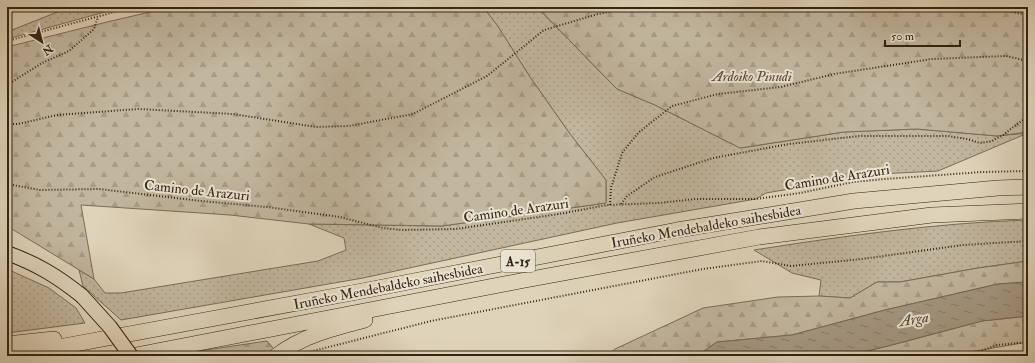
<svg xmlns="http://www.w3.org/2000/svg" width="1035" height="363" font-family="'IM FELL Double Pica',serif">
	<style>
		.grass { fill: url(#grass-dots); stroke: #796d59 }
		.forest { fill: url(#forest-firs); stroke: #796d59 }
		.water { fill: url(#water-ripples); stroke: #766a56 }
		.lines { fill: none; stroke-linecap: round; stroke-linejoin: round }
		.trunk-casing { stroke: #312414; stroke-width: 16 }
		.motorway-casing { stroke: #312414; stroke-width: 16 }
		.path { stroke: #312414; stroke-width: 2; stroke-dasharray: 1 2; stroke-linecap: butt }
		.trunk { stroke: #dfd4ba; stroke-width: 14 }
		.motorway { stroke: #dfd4ba; stroke-width: 15 }
		.trunk-bridge-casing { stroke: #312414; stroke-width: 16; stroke-linecap: butt }
		.trunk-bridge { stroke: #dfd4ba; stroke-width: 14 }
		.labels { text-anchor: middle; stroke-width: 4; stroke-linejoin: round; paint-order: stroke }
		.shield { fill: #eae3d2; stroke: #685d4d; stroke-width: 1 }
		.shield-label { font-size: 13px; font-weight: bold; fill: #312414 }
		.park-label { font-size: 14px; font-style: italic; fill: #554836; stroke: #eae3d2 }
		.street-label { font-size: 14px; fill: #312414; stroke: #eae3d2 }
		.water-label { font-size: 15px; font-style: italic; fill: #544735; stroke: #eae3d2 }
	</style>
	<defs>
		<pattern id="grass-dots" width="8" height="8" patternUnits="userSpaceOnUse"><rect width="8" height="8" fill="#c1b69e"/><path d="M2 2h.1M6 6h.1" fill="none" stroke="#a69c87" stroke-width="1.8" stroke-linecap="round"/></pattern>
		<pattern id="forest-firs" width="22" height="20" patternUnits="userSpaceOnUse"><rect width="22" height="20" fill="#c1b69e"/><path d="M5 1l3.5 6h-7zM16 11l3.5 6h-7z" fill="#a69c87"/></pattern>
		<pattern id="water-ripples" width="26" height="14" patternUnits="userSpaceOnUse"><rect width="26" height="14" fill="#a49882"/><path d="M2 4q2-2 4 0t4 0M15 11q2-2 4 0t4 0" fill="none" stroke="#867c69"/></pattern>
	</defs>
	<rect width="100%" height="100%" fill="#dfd4ba"/>
	<filter id="stains"><feTurbulence type="fractalNoise" baseFrequency=".005" numOctaves="4"/><feColorMatrix values="0 0 0 0 .2 0 0 0 0 .09 0 0 0 0 .02 0 0 0 .5 -.17"/></filter>
	<radialGradient id="worn" r=".72"><stop offset=".6" stop-color="#630" stop-opacity="0"/><stop offset="1" stop-color="#630" stop-opacity=".3"/></radialGradient>
	<!-- grass -->
	<path class="grass" d="M70,7h53l-116,32v-7z
		M483,7h54l80,82 38,16 85,43 104,-16 73,-3 80,7 31,-3 -90,38 -60,3 -112,19 -10,6 -139,24 -254,55 -242,42 -38,-34 -4,-16 15,9 11,14h16l197,-32 28,-11 -2,-12 -35,-14 133,2 164,-23v-23l-36,-46 -40,-57 -33,-52z
		M1028,220v41l-50,7 -78,14h-23l-27,16 -31,-2 2,-16 -29,-7 -38,-23c90,-14 182,-27 274,-30z
		M7,269l42,19 27,20 9,15 -78,10z"/>
	<!-- forest -->
	<path class="forest" d="M172,7h311l14,18 33,52 40,57 36,46v23l-164,23 -133,-2 -79,-9 -149,-10 13,74 -87,-53v-179l104,-26z
		M537,7h491v125l-31,4 -80,-7 -73,3 -104,16 -85,-43 -38,-16z
		M1028,261v21l-30,2 -113,26 -93,25 -75,7 -20,14h-90l8,-7 88,-41 75,-11 41,-1 31,2 27,-16h23l78,-14z
		M1028,316v26l-81,14h-101l42,-10 94,-25z
		M267,341l13,15h-108l7,-2z"/>
	<!-- water -->
	<path class="water" d="M1028,282v34l-46,5 -94,25 -42,10h-149l20,-14 75,-7 93,-25 113,-26z"/>
	<g class="lines">
		<defs>
			<path id="trunk" d="M7,253c30,11 50,23 75,43"/>
			<path id="motorway" d="M7,344l47,-5
				M10,356l347,-64 320,-62 177,-29 144,-13 30,-1
				M131,356l389,-75 239,-44 173,-22 96,-4
				M276,356c26,-20 58,-28 89,-36"/>
		</defs>
		<!-- trunk casing -->
		<use href="#trunk" class="trunk-casing"/>
		<!-- motorway casing -->
		<use href="#motorway" class="motorway-casing"/>
		<!-- path -->
		<path class="path" d="M949,7l58,4 21,4
			M7,41l126,-34
			M7,85l35,-22 27,-12 25,-22 4,-12
			M7,124h11l39,-9 81,-6 95,5 83,13 33,-1 64,-12 74,-38 57,-46 54,-16 36,-7
			M7,184l33,6 59,-1 102,12 66,6 73,10 43,11 19,2 54,-1 103,-15 48,-9 52,-2 37,-4h60l44,-6 53,-11 32,-3 97,-7 46,-1
			M621,204l6,-8 28,-19 58,-19 76,-14 70,-8h89l19,3 13,4 12,-2 11,-6 25,-19
			M610,205l1,-17 11,-35 16,-20 34,-27 46,-12 63,-7 53,-13 98,-15 74,-3 22,5
			M303,356l6,-4 122,-31 272,-52 59,-8 29,5 71,-7 101,-14 65,-4
			M968,356l29,-11 31,-3"/>
		<!-- trunk -->
		<use href="#trunk" class="trunk"/>
		<!-- motorway -->
		<use href="#motorway" class="motorway"/>
		<defs>
			<path id="trunk-bridge" d="M82,296l28,31 21,29"/>
		</defs>
		<!-- trunk-bridge casing -->
		<use href="#trunk-bridge" class="trunk-bridge-casing"/>
		<!-- trunk-bridge -->
		<use href="#trunk-bridge" class="trunk-bridge"/>
	</g>
	<g class="labels">
		<!-- shield labels -->
		<rect class="shield" x="501" y="250" width="34" height="22" rx="3"/>
		<g class="shield-label">
			<text x="518" y="266">A-15</text>
		</g>
		<!-- park labels -->
		<g class="park-label">
			<text x="752" y="81">Ardoiko Pinudi</text>
		</g>
		<!-- street labels -->
		<g class="street-label">
			<text transform="translate(837 177) rotate(-9)" y="5">Camino de Arazuri</text>
			<text transform="translate(197 190) rotate(6)" y="5">Camino de Arazuri</text>
			<text transform="translate(516 210) rotate(-8)" y="5">Camino de Arazuri</text>
			<text transform="translate(706 226) rotate(-10)" y="5">Iruñeko Mendebaldeko saihesbidea</text>
			<text transform="translate(388 286) rotate(-11)" y="5">Iruñeko Mendebaldeko saihesbidea</text>
		</g>
		<!-- water labels -->
		<g class="water-label">
			<text transform="translate(914 319) rotate(-9)" y="5">Arga</text>
		</g>
	</g>
	<!-- margin -->
	<rect width="1035" height="363" fill="none" stroke="#dfd4ba" stroke-width="24"/>
	<rect x="8" y="8" width="1019" height="347" fill="none" stroke="#312414" stroke-width="2"/>
	<rect x="12" y="12" width="1011" height="339" fill="none" stroke="#312414"/>
	<!-- north arrow -->
	<g transform="translate(42 42) rotate(144)" stroke="#eae3d2" stroke-width="3" paint-order="stroke">
	<path d="M0-3L7 15L0 10L-7 15Z" fill="#312414"/>
	<text y="-6" font-size="11" font-weight="bold" text-anchor="middle" fill="#312414">N</text>
	</g>
	<!-- scale -->
	<path d="M885 40v6h75v-6" fill="none" stroke="#312414" stroke-width="2"/>
	<text x="891" y="40" font-size="12" fill="#312414" stroke="#eae3d2" stroke-width="3" paint-order="stroke">50 m</text>
	<rect width="100%" height="100%" filter="url(#stains)"/>
	<rect width="100%" height="100%" fill="url(#worn)"/>
</svg>
